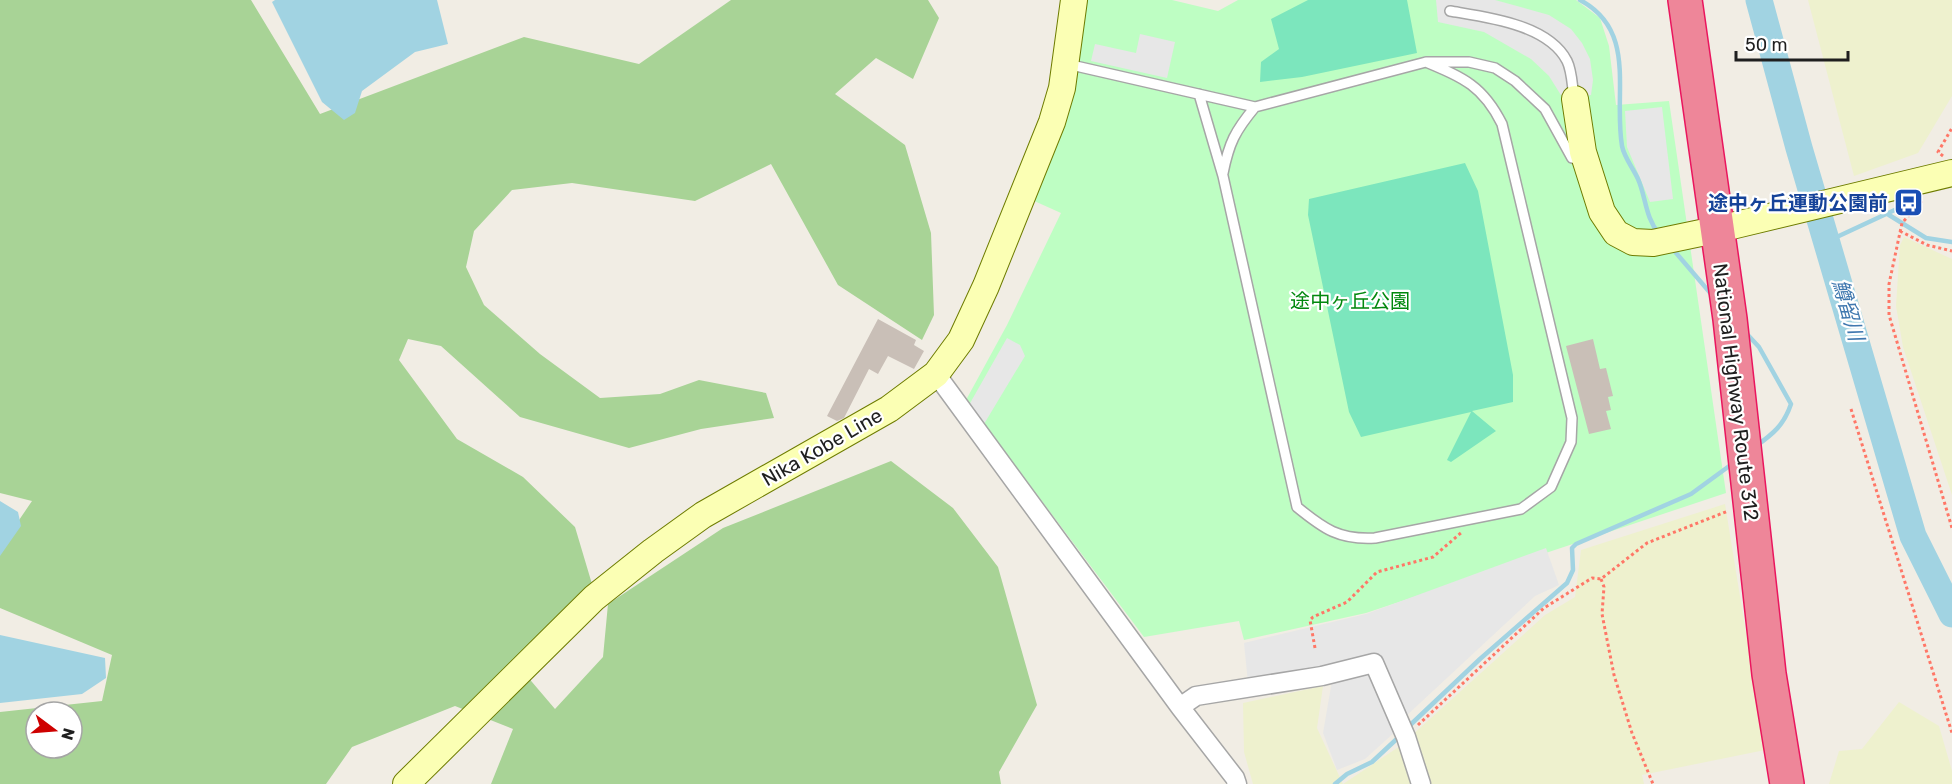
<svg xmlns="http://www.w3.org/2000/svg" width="1952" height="784" font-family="Rubik,'Noto Sans JP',sans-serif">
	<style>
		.farmland { fill: #eef1ce }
		.forest { fill: #a8d396; fill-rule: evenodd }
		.park { fill: #befec3 }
		.pitch { fill: #7ce6bd }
		.parking { fill: #e7e7e7 }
		.water { fill: #a1d3e2 }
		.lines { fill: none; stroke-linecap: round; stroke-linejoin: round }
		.stream { stroke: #a1d3e2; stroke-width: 4.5 }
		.river { stroke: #a1d3e2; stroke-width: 27 }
		.building { fill: #c9bfb7 }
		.lane-casing { stroke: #a6a6a6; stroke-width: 12 }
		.street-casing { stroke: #a6a6a6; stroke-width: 21 }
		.secondary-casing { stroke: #6e7c00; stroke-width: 28 }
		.highway-casing { stroke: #ea165e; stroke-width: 36 }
		.path { stroke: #ff7767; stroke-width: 3; stroke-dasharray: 3 3; stroke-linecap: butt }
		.lane { stroke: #fff; stroke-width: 9 }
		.street { stroke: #fff; stroke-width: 18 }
		.secondary { stroke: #fbffb4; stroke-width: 26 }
		.highway { stroke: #ee8699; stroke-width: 33 }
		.labels { text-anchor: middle; stroke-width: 4.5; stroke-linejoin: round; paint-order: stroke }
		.transit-label { font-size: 20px; font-weight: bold; fill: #164399; stroke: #fff; text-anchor: end }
		.park-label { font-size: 20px; fill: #02880e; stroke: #fff }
		.street-label { font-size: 20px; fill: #1f1f1f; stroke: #fff }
		.water-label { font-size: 21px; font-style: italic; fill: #4078af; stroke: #fff }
	</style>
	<rect width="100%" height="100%" fill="#f1ede4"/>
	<!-- farmland -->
	<path class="farmland" d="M1808,0h144v96l-34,57 -64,23z
		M1904,237l48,22v236l-49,-148 -7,-41 4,-61z
		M1725,504l40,246 -123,25 2,9h-391l-9,-32 -1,-49 80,-17 -6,42 26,56 57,-38 145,-131 30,-18 6,-47z
		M1899,702l40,24 13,45v13h-123l10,-33 23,-2z"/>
	<!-- forest -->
	<path class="forest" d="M0,0h251l69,114 204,-77 115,27 92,-64h197l11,18 -26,61 -37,-21 -41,36 70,51 26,88 3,82 -12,25 -84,-55 -67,-121 -76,37 -123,-18 -60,7 -38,41 -8,36 18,38 56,49 60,44 60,-4 39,-14 67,13 8,25 -73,11 -72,19 -109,-31 -79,-71 -33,-7 -9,21 58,79 66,38 52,50 17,57 -77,78 40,47 48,-52 5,-53 115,-76 168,-67 62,47 45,59 39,138 -38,67 2,12h-510l22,-55 -58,-23 -103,41 -26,37h-326v-72l102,-11 10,-46 -112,-47v-60l32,-47 -32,-8zM36,712h36v36h-36z"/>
	<!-- park -->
	<path class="park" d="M1083,0h89l46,11 20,-11h338l24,18 9,28 7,59 53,-4 57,392 -360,120 -122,27 -5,-19 -95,16 -178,-237 41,-75 54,-112 -29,-13z"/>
	<!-- pitch -->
	<path class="pitch" d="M1308,0h99l10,53 -115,24 -42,5 1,-20 18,-13 -8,-30z
		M1465,163l13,28 35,184v27l-41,9 24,20 -45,31 -4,-2 24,-48 -110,25 -12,-25 -41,-197 1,-16z"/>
	<!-- parking -->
	<path class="parking" d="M1436,0h59l54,15 22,14 11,14 8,16 3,21 -2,15 -27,5 -15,-24 -18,-17 -47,-27 -46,-10z
		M1140,34l35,8 -8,36 -76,-17 4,-17 41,9z
		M1662,107l11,92 -23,3 -23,-55 -2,-36z
		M1007,338l13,7 5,11 -41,68 -15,-19z
		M1546,548l13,37 -24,11 -130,121 -25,-63 -132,29 -4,-40 122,-29z
		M1372,670l24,61 -31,28 -28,11 -14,-37 9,-52z"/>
	<!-- water -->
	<path class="water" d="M275,0h162l11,44 -33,8 -53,39 -7,22 -11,7 -22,-18 -50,-100z
		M0,501l18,11 3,14 -21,30z
		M0,635l105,23 1,20 -24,16 -82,9z"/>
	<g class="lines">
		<!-- stream -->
		<path class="stream" d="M1580,0c58,31 33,93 42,146 2,11 11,22 16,33 8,18 7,38 21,55
			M1889,215l37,23 26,4
			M1826,242l73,-34
			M1671,247l41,48
			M1746,333l13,14 32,57c-7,21 -18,30 -35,42
			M1406,729l74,-70 87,-76 6,-13 -1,-22 4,-4 115,-50 41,-30
			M1335,784l12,-10 25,-12 29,-27"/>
		<!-- river -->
		<path class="river" d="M1759,0l40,148 114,388 39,78"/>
	</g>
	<!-- building -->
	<path class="building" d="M878,319l38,21 -2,5 10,6 -10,18 -26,-13 -10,18 -9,-5 -25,49 -7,3 -10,-5z
		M1593,339l7,30 6,-1 7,28 -5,1 3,13 -5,1 5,18 -22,5 -23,-88z"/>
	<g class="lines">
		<defs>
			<path id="lane" d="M1450,11c35,6 98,13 117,50 5,10 5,24 7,36
				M1067,64l188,43 171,-45h43l26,6 20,13 30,28 27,49 7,1
				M1199,94l24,82 74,331c27,22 42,33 78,31l146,-29 30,-22 20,-45 1,-24 -70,-294c-19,-38 -38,-46 -76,-62
				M1223,173c6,-30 12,-42 32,-66"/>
			<path id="street" d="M936,374l244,333 55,71 2,6
				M1180,707l16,-11 126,-20 52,-13 32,74 15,47"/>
			<path id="secondary" d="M1575,99l8,53 19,60 14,21 17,9 20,1 62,-13 237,-57
				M406,784l188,-186 59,-47 50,-36 186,-106 47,-35 25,-34 25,-54 66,-164 10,-34 12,-88"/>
			<path id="highway" d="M1685,0l45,319 39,355 18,110"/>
		</defs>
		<!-- lane casing -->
		<use href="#lane" class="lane-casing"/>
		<!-- street casing -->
		<use href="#street" class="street-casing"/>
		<!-- secondary casing -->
		<use href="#secondary" class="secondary-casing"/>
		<!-- highway casing -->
		<use href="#highway" class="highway-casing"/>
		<!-- path -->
		<path class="path" d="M1943,156l-5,-4 14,-24
			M1922,201l-20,22 -13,61v31l63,213
			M1900,231l27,14 25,6
			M1851,409l101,324
			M1601,579l3,8 -2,27 12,61 18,58 21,51
			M1315,648l-5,-28 3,-3 34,-15 30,-30 56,-15 29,-25
			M1418,725l126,-117 48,-30 9,1 46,-36 81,-32"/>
		<!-- lane -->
		<use href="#lane" class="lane"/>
		<!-- street -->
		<use href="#street" class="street"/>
		<!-- secondary -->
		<use href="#secondary" class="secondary"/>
		<!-- highway -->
		<use href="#highway" class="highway"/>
	</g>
	<!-- icons -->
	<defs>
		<symbol id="bus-square" viewBox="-11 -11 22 22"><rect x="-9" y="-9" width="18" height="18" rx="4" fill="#1a4fb4" stroke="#fff"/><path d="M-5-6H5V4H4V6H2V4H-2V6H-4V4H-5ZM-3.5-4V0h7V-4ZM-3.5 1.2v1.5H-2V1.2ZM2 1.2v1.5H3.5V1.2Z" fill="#fff"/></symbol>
	</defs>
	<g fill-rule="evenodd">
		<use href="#bus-square" x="1892" y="186" width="33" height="33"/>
	</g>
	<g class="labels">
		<!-- transit labels -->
		<g class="transit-label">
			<text x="1888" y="210">途中ヶ丘運動公園前</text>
		</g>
		<!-- park labels -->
		<g class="park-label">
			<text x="1350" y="308">途中ヶ丘公園</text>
		</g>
		<!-- street labels -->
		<g class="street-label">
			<text transform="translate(1736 392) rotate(83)" y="7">National Highway Route 312</text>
			<text transform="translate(822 447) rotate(-30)" y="7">Nika Kobe Line</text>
		</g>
		<!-- water labels -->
		<g class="water-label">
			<text transform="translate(1848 310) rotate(74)" y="7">鱒留川</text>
		</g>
	</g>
	<!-- north arrow -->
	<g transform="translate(54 730) rotate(106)"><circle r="28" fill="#ffffff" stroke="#a5a5a5" stroke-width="1.5"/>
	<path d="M0-4.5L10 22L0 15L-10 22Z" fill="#ce0100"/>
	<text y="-9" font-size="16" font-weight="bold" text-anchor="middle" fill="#1f1f1f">N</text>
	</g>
	<!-- scale -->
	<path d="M1736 51v9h112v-9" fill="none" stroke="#1f1f1f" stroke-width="3"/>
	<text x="1745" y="51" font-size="18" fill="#1f1f1f" stroke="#ffffff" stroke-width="4.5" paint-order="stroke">50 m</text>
</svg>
